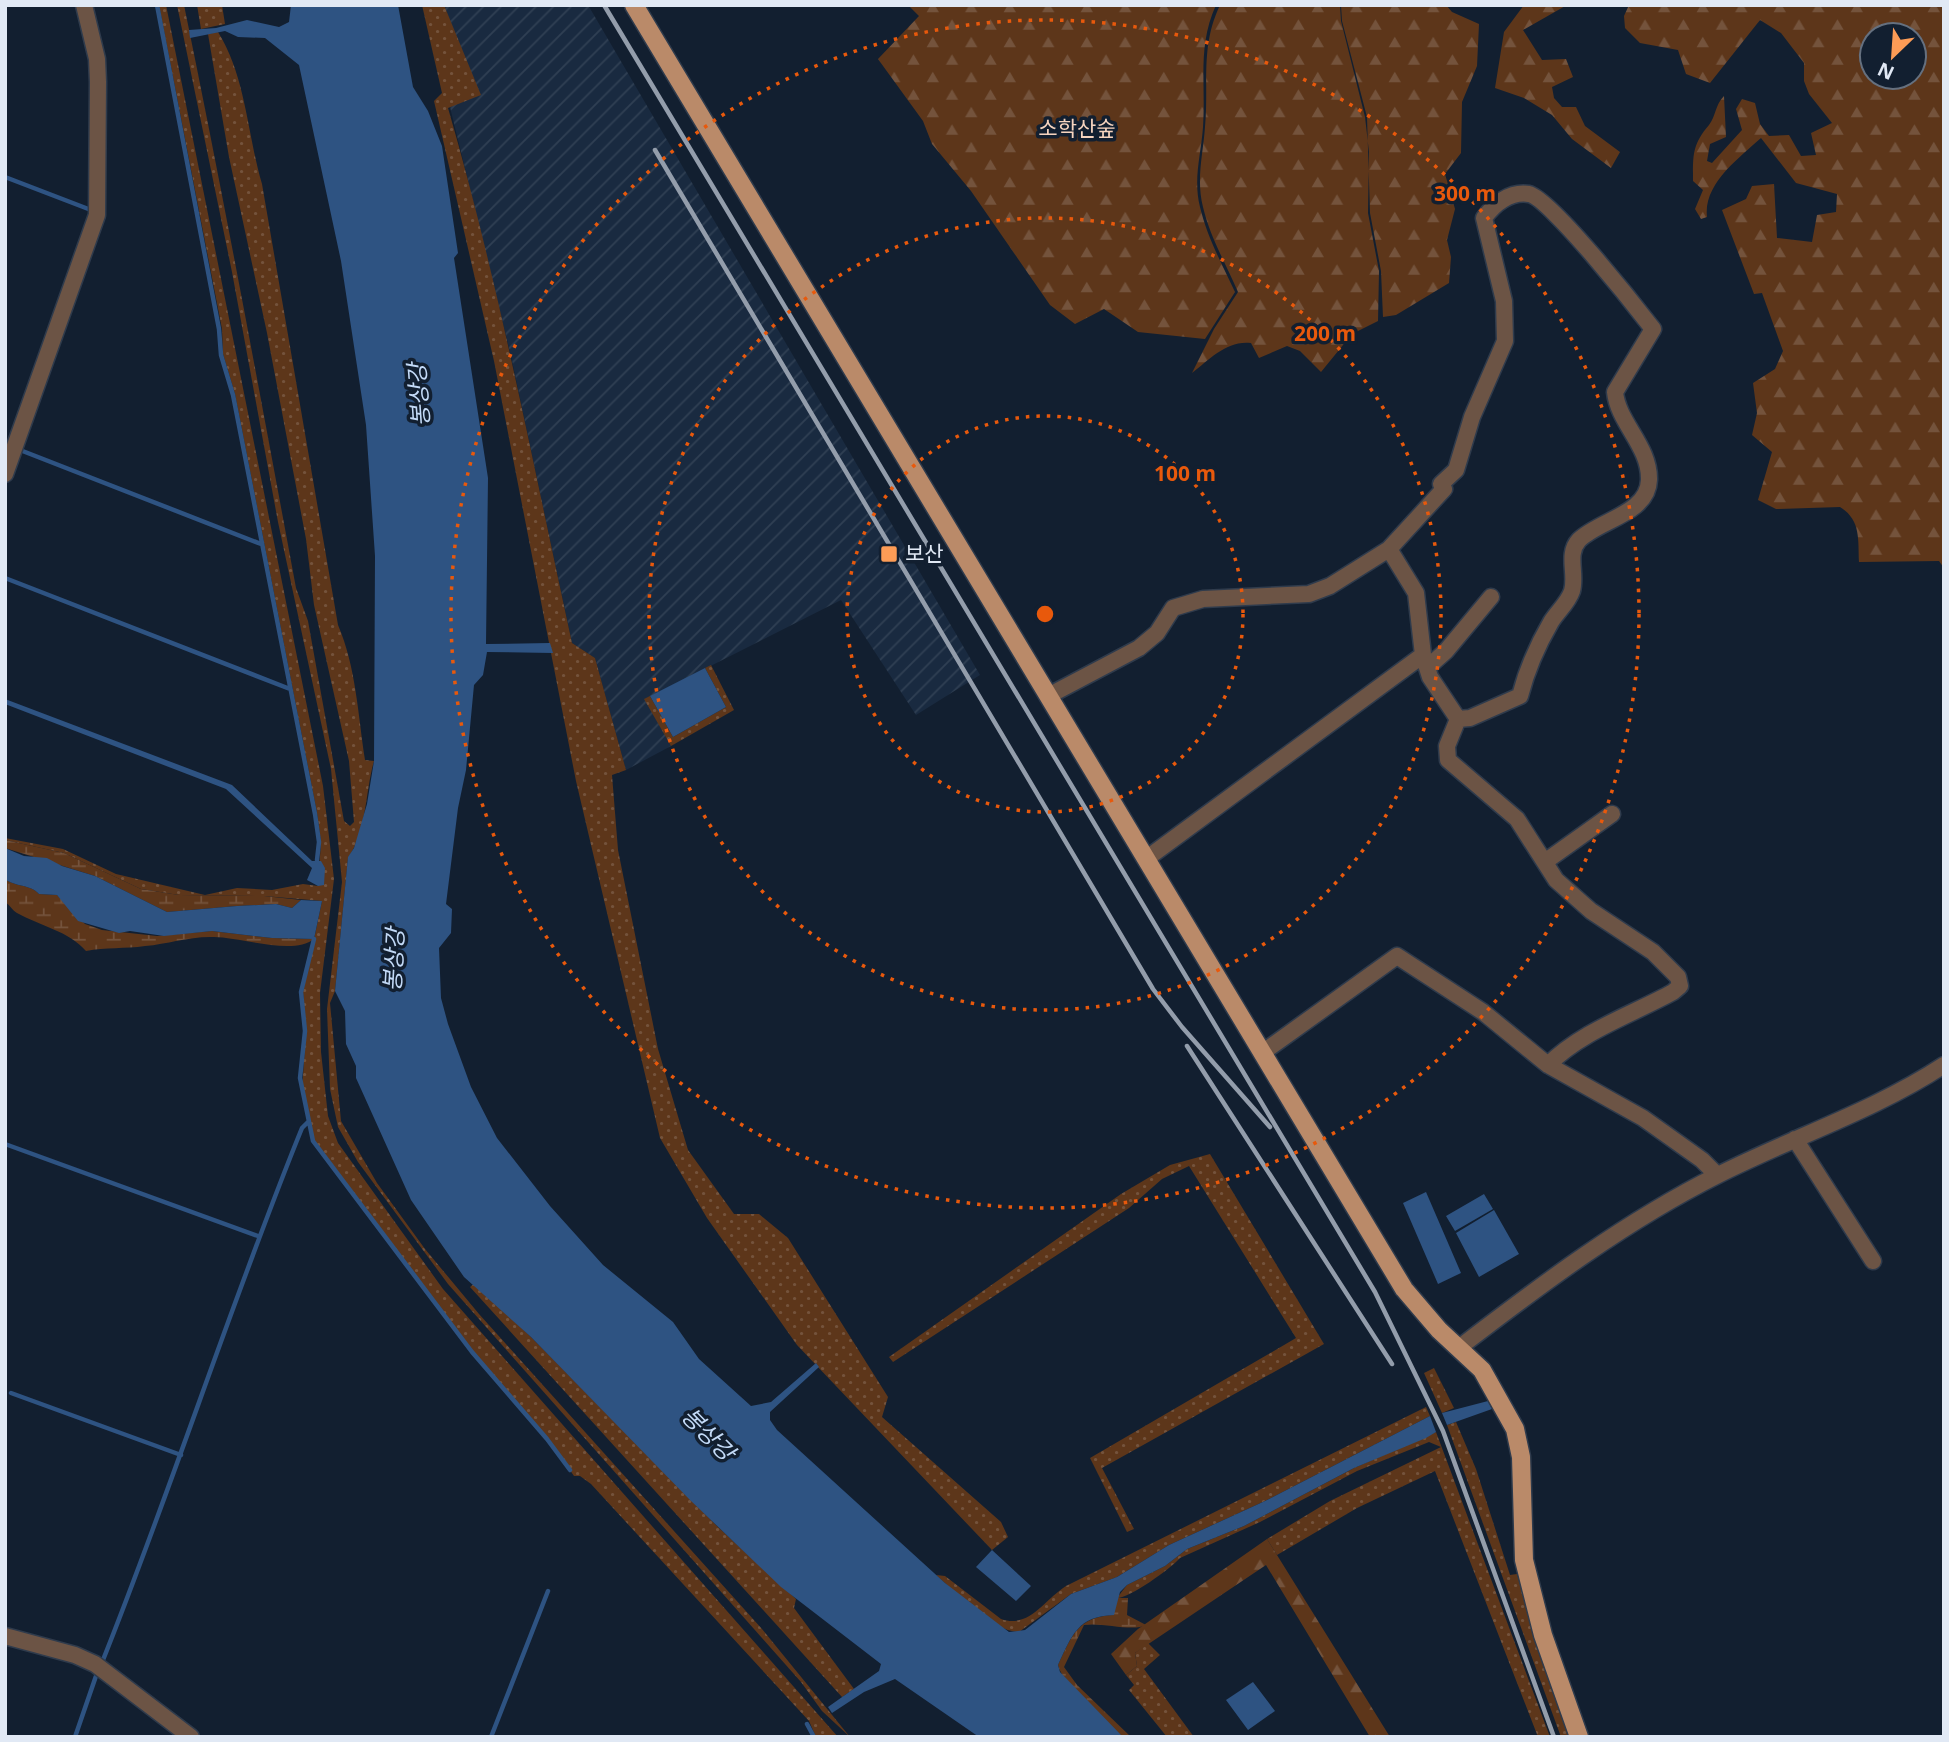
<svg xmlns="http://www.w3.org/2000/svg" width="1949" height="1742" font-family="'Noto Sans','Noto Sans KR',sans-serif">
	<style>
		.industrial { fill: url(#industrial-furrows) }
		.grass { fill: url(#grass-dots) }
		.forest { fill: url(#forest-firs); fill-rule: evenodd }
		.wetland { fill: url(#wetland-marsh) }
		.water { fill: #2e5382 }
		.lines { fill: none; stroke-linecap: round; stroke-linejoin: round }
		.stream { stroke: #2e5382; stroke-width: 4.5 }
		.minor-casing { stroke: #2f3b4c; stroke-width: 19 }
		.major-casing { stroke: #2f3b4c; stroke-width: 21 }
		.minor { stroke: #6c5445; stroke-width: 16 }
		.major { stroke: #ba8a69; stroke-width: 18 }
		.rail { stroke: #939dab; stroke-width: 4.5 }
		.ring { fill: none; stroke: #e8590c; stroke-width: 3.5; stroke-dasharray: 3.5 7 }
		.poi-dot { fill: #fd9c56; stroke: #121f30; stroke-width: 2.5 }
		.labels { text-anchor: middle; stroke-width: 7; stroke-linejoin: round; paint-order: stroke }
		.park-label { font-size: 21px; fill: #f6d4bf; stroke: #121f30 }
		.poi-label { font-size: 21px; fill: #e1e9f5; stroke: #121f30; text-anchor: start }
		.water-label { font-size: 23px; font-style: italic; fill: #c3daf7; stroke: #121f30 }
		.centre { fill: #e8590c; stroke: #121f30; stroke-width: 3.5 }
		.ring-label { font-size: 21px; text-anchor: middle; font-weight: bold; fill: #e8590c; stroke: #121f30; stroke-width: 7; stroke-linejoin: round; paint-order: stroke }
	</style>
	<defs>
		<pattern id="industrial-furrows" width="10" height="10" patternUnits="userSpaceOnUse" patternTransform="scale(1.75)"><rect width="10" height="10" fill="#192a40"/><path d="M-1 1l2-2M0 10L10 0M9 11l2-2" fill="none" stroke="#2f3f53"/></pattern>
		<pattern id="grass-dots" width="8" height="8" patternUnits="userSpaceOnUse" patternTransform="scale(1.75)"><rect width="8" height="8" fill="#5d361a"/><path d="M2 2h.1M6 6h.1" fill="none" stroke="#74533c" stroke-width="1.8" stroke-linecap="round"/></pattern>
		<pattern id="forest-firs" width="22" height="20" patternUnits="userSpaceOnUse" patternTransform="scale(1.75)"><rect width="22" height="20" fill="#5d361a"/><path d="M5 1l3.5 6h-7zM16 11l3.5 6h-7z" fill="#74533c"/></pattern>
		<pattern id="wetland-marsh" width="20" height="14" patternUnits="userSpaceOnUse" patternTransform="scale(1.75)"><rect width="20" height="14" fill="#5d361a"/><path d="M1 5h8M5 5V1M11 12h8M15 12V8" fill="none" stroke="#74533c"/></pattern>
	</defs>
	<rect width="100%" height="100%" fill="#121f30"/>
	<!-- industrial -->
	<path class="industrial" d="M425,5h163l392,670 -64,40 -75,-115 -196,99 26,47 -45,24 -31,-112 -23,-15 -61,-287z"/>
	<!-- grass -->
	<path class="grass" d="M159,5h7l157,781 11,93 -14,114 1,59 7,64 10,27 105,146 395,448h-22l-7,-16 -218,-237 -11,-8h-6l-26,-37 -75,-87 -159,-212 -12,-50 4,-59 -3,-39 19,-91 -58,-5 -85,-1 -38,-6 -77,-36 -59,-13v-2l58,11 53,25 89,21 32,-7 35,2 31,-6 15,2 3,-44 -4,-29 -82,-419 -12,-40 -1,-25z
		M177,5h7c40,194 76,389 112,583l12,33 36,200 6,5 4,-4 -5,-61 -35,-156 -8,-66 -39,-206 -38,-176 -21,-123 10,-2c28,45 29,101 44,152l76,441c18,42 20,90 27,135l9,1c-9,31 -7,70 -26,97l-13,133 -5,12 11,118 36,62 48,66 54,65 283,315 88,108 -28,-26 -21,-29 -353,-398 -90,-122 -20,-35 -8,-38 -3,-80 15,-127 -11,-113 -53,-247 -46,-250z
		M197,5h25l3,19 -24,5z
		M422,5h22l37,90 -33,13c51,176 85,356 124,535l23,15 31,112 -14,5 6,75 40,199 30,101 46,64h25l29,24 100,159 -6,20 119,105 7,15 -16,13 -195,-205 -90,-127 -47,-80 -84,-357 -82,-420 -60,-260 8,-8z
		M711,665l23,45 -63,36 -27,-47 6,-3 23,41 53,-30 -21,-39z
		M1210,1154l114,190 -222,124 32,61 -7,3 -37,-74 206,-120 -107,-172 -27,13 -33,29 -236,154 -4,-5 232,-163 49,-29z
		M474,1284l57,53 187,190 78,72 -2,9 60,81 -12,8 -372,-410z
		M1434,1368l20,40 -12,5 -18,-40z
		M1426,1407l4,9 -165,85 -96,44 -52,32 -46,17 -52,38c-26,0 -63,-40 -83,-57l9,1 56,43c28,10 43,-19 65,-33z
		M1456,1422l20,47 34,106 7,-1 17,59 37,104h-10l-114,-312z
		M1436,1432l114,305h-12l-103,-266 -78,37 -80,47 -10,-16 63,-38 111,-54 -12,-5 -72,29 -97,51 -80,36c-10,11 -50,40 -63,40l10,-13 38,-19 22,-17 57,-23 110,-58z
		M1148,1643l12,12 -16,14 50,68h-27l-38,-47 5,-5 -8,-10 11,-9 -2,-13z"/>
	<!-- forest -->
	<path class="forest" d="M908,5h308c-19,42 -10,78 -13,122 -2,28 -10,52 -3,80 7,30 22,57 35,85l-30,47 -67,-7 -34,-23 -29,15 -25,-19 -79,-114 -39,-47 -9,-23 -45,-62 41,-43z
		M1220,5h120l1,16 24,96 4,35 -1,61 11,58 -1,50 -26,13 -31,38 -21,-21 -13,-5 -28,12 -8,-15c-24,-3 -41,16 -59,30l22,-44 24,-37c-12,-28 -28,-55 -35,-85 -7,-28 0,-52 2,-80 4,-44 -5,-80 15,-122z
		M1341,5h105l6,7 27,12 -2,42 -15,36 -1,51 -16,21 10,35 -8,31 4,17 -2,26 -53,32 -13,2 -2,-46 -11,-58 -3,-96 -25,-96z
		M1524,5h43l-44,25 19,30 24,-1 7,18 -21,10 2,11 8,9h14l9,19 35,26 -9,16 -39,-29 -20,-24 -28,-17 -29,-10 9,-56z
		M1629,5h315v563l-5,-7 -80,1c-1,-23 2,-42 -19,-55l-64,2 -18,-9 14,-48 -20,-17 5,-22 -4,-30 22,-14 8,-18 -21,-58 -8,1 -32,-84 24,-11 6,-13 22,-2 3,54 35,4 5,-27 19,-3 1,-18 -41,-11 -35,-45c-22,20 -58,46 -54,79l-6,2 -6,-10 8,-19 -10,-9c0,-26 -1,-36 16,-56 7,-9 6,-20 15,-29l2,41 -16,7 -3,17 5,2 30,-33 -6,-21 6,-10 13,4 5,21 9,12 20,-1 12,21 15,-1 -5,-22 21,-10 -23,-29 -5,-13v-18l-23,-30 -21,-13 -50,63 -24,-9 -8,-24 -38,-7 -15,-15 -1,-12zM1872,35h42v42h-42z
		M1267,1539l123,198h-20l-104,-172 -131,88 2,13 -11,9 -15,-21 27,-25z"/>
	<!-- wetland -->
	<path class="wetland" d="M5,840l59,13 77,36 38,6 85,1 37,4 -9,8 -16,-4 -39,2 -70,6 -72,-36 -90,-28z
		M5,879c10,8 25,5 34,15l18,1 28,29 17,6 55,6 55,-5 60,7 42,1c-21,17 -74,-2 -100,-2 -24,-1 -46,7 -69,9 -20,3 -40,1 -59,5 -17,-20 -46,-25 -69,-38 -5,-3 -7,-8 -12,-11z
		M1117,1598h11l-1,17 19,10c-13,7 -44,-3 -62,0l-20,42 13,18 54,52h-8c-18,-17 -59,-49 -65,-72 14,-30 20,-48 55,-50z"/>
	<!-- water -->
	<path class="water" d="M291,5h107l15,82 15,24 14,35 16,107 -4,5 34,220 -2,166 64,-1 3,10 -66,-1 -4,23 -9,10 -8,85 -8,38 -12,96 6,5 -1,24 -12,15 2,50 7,26 23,63 26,51 53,68 53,59 70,57 26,37 52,47 20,-4 45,-39 3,4 -49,45v8l7,10 168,153 64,49 16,-2 46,-36 46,-17 52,-32 96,-44 165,-85 6,16 -10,6 -72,30 -110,58 -57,23 -22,17 -38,19 -7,7 -6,23c-36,1 -42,20 -56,50l2,7 63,65h-144l-84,-58 -31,13 -32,21 -4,-6 51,-36 2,-7 -100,-77 -91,-87 -159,-163 -67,-60 -53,-77 -55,-122v-12l-10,-22 -1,-33 -10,-20 13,-134 6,-9 13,-44 7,-43 1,-205 -9,-131 -25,-164 -42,-196 -34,-27 -27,-1 -13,-6 -35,7 -1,-8 27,-2 31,-8 32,7 10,-5z
		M705,668l21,39 -53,30 -23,-41z
		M5,699l227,86 80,76h9l4,7 -1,17 -6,1 -11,-6 5,-12 -86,-79 -221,-85z
		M5,848l19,8 23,2 15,8 33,10 72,36 70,-6 39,-2 16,4 9,-8 21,1 -8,38 -42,-1 -60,-7 -48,5 -34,-5 -11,2 -41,-12 -21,-26 -18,-1c-9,-10 -24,-7 -34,-15z
		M1426,1192l35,81 -23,11 -35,-81z
		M1484,1194l9,15 -38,22 -9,-15z
		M1494,1210l25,44 -40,23 -23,-44z
		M1488,1401l4,8 -45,16 -5,-12z
		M992,1550l39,36 -15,15 -40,-34z
		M1253,1682l22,29 -27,19 -22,-30z"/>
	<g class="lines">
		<!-- stream -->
		<path class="stream" d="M157,5l62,324 2,26 12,40 82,419 4,28 -2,18
			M5,177l86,33
			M20,450l241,94
			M5,578l285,111
			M314,939l-13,53 4,39 -5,47 13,63 159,211 75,87 23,31
			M5,1144l253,92
			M11,1393l170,62
			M101,1665c71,-177 129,-360 201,-537l6,-6
			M807,1724l7,13
			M75,1737l21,-61
			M491,1737l57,-146"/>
		<defs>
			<path id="minor" d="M5,474l92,-259 1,-133 -1,-23 -13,-54
				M1389,549l27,44 7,62 7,22 28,42 -11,27 1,14 69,59 39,61 35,31 62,41 25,25 2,9 -7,6c-42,23 -91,39 -125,73
				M1428,667l18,-16 45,-54
				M1048,696l91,-48 18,-15 16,-25 30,-9 106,-5 21,-8 59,-37 55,-60 -3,-5 15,-14 16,-53 33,-76 -1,-40 -20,-83c10,-14 26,-27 45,-24 21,4 107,113 124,135l-38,63c3,31 35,54 34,88 -1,34 -50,40 -70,60 -13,14 -2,34 -7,51 -4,12 -15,21 -21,31 -14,24 -24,47 -31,74l-50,22 -12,1
				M1146,859l277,-204
				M1546,861l66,-47
				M1262,1053l135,-97 86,56 65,53 95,53 59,42 15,15
				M1795,1139l78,122
				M1460,1347c82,-63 166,-126 258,-172 75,-38 156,-64 226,-110
				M5,1636l70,19 20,9 96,73"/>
			<path id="major" d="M634,5l770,1284 35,41 43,40 33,59 6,28 3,103 19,75 36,102"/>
		</defs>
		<!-- minor casing -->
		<use href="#minor" class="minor-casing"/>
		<!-- major casing -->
		<use href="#major" class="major-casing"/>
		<!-- minor -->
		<use href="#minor" class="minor"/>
		<!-- major -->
		<use href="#major" class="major"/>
		<!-- rail -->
		<path class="rail" d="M604,5l771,1287 68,139 111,306
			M655,150l498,839 29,38 88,100
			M1187,1046l205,318"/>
	</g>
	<!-- distance rings -->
	<g class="ring">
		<circle cx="1045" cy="614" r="198"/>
		<circle cx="1045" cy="614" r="396"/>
		<circle cx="1045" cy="614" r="594"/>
	</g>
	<!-- markers -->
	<rect class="poi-dot" x="880" y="545" width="18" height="18" rx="3.5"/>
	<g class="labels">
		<!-- park labels -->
		<g class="park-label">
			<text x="1077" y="136">소학산숲</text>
		</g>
		<!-- poi labels -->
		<g class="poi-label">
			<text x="905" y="561">보산</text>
		</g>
		<!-- water labels -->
		<g class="water-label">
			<text transform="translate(419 395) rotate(-94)" y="8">봉상강</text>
			<text transform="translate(394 960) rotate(-87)" y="8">봉상강</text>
			<text transform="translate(708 1434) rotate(45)" y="8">봉상강</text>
		</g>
	</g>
	<circle cx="1045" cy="614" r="10" class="centre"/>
	<g class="ring-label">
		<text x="1465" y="201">300 m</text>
		<text x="1325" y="341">200 m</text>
		<text x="1185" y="481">100 m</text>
	</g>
	<!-- border -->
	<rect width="1949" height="1742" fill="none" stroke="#e1e9f5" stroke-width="14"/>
	<!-- north arrow -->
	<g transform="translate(1893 56) rotate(205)"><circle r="33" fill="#121f30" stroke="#65707f" stroke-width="2"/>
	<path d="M0-5L12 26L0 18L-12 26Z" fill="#fd9c56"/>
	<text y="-10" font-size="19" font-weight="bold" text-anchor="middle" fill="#e1e9f5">N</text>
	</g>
</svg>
